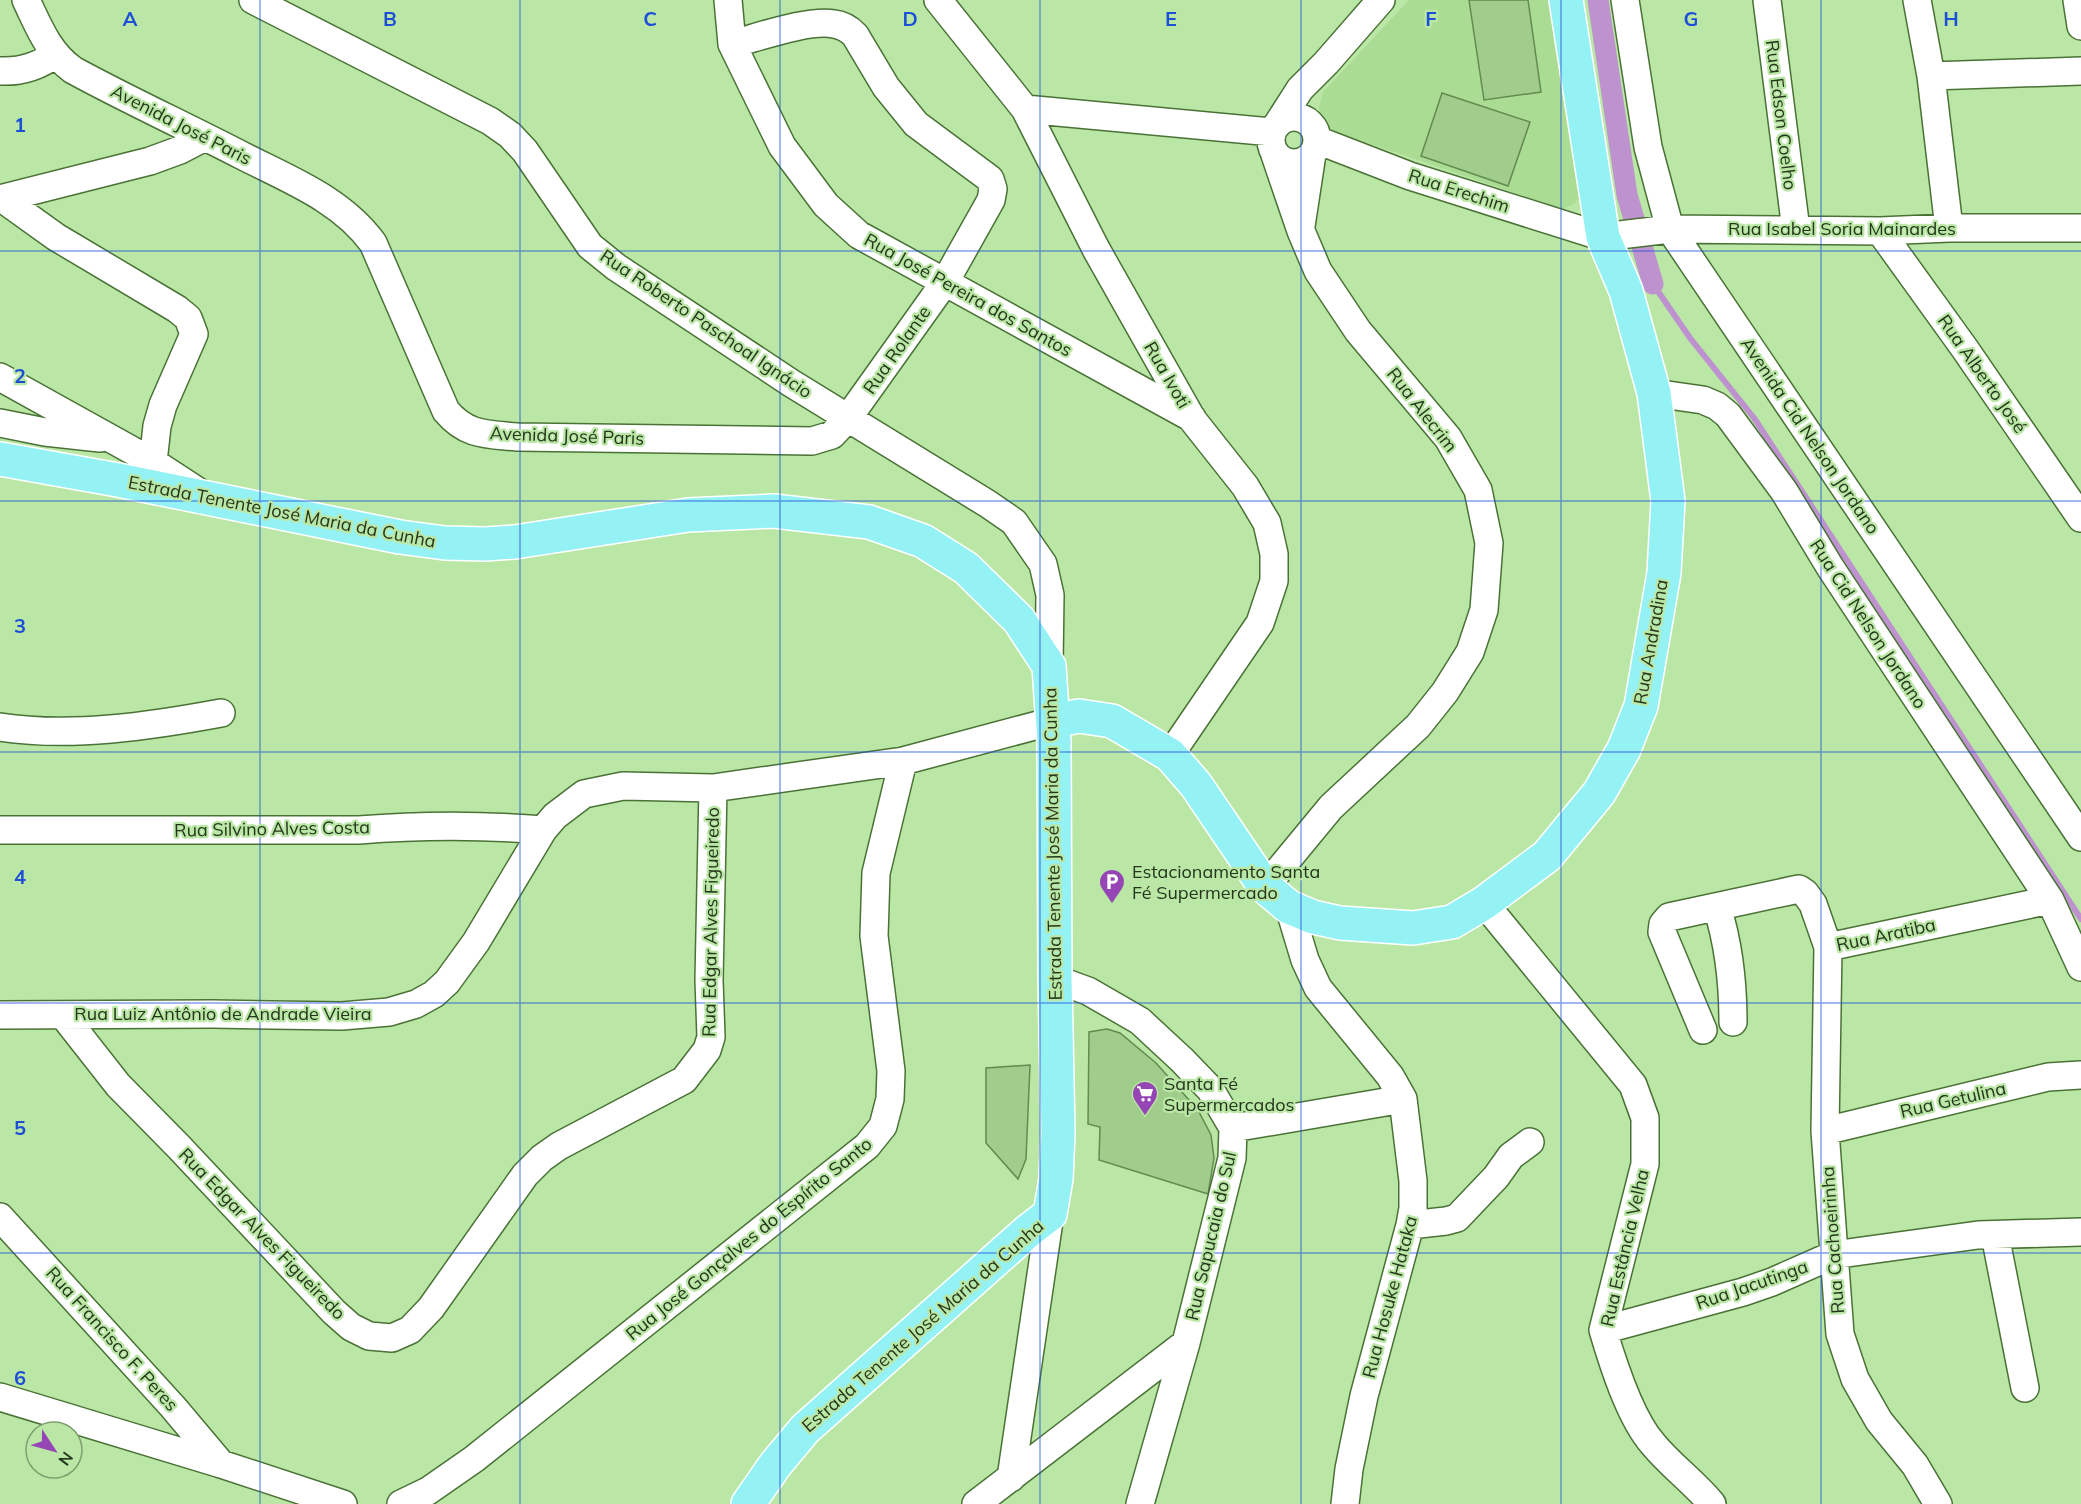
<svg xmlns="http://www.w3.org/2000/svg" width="2081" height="1504" font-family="Mulish,sans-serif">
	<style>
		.built { fill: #abdc94 }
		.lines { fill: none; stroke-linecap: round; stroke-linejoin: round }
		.stream { stroke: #bd92ce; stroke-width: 6 }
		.canal { stroke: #bd92ce; stroke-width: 21 }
		.building { fill: #a1cd8c; stroke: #628b4e; stroke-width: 1.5 }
		.minor-casing { stroke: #4a7236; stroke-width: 30 }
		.major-casing { stroke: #fff; stroke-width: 36 }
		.minor { stroke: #fff; stroke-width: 27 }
		.major { stroke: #95f2f4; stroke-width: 33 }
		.grid { fill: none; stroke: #1d4ed8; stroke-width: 1.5; stroke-opacity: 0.55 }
		.labels { text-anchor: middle; stroke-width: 4.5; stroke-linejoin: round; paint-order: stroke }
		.street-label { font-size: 18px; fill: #24361c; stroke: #bae7a5 }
		.poi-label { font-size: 18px; fill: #24361c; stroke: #bae7a5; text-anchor: start }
		.grid-label { font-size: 20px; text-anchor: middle; font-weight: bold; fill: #1d4ed8; stroke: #bae7a5; stroke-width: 4.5; stroke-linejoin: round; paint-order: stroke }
	</style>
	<rect width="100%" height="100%" fill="#bae7a5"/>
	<!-- built -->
	<path class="built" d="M1409,0h142l30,196 -7,8 -12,5 -221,-75 -15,-8 -6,-6 -1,-13 4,-15z"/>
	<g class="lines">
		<!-- stream -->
		<path class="stream" d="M1653,284l37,54 64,80 327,501"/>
		<!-- canal -->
		<path class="canal" d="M1598,0l29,195 26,89"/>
	</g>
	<!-- building -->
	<path class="building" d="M1469,0h59l13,92 -57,8z
		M1442,93l88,29 -22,64 -87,-30z
		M1107,1029l13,4 36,30 42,47 13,25 3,23 -6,36 -109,-34 1,-33 -12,-3 1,-92z
		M1030,1065l-4,94 -8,20 -32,-36v-75z"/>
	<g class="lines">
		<defs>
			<path id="minor" d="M26,0c13,27 22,52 47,70 55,30 112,56 168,85 47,24 100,44 132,88l73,168c21,25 41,23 71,26l295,4 20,-6 16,-17 97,-136 46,-82 2,-11 -3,-10 -74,-55 -30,-37 -31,-52c-6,-6 -12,-10 -21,-11 -25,-5 -75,13 -102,20
				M253,0l237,121 20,14 15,16 65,95 26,21 175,116 197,121 26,18 29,42 7,31 -1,71
				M728,0l4,44 50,102 44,59 33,30 333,183
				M938,0l87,109 71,140 96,170 53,67 22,37 7,31v27l-14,42 -90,132
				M1625,0l23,147 22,82 411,608
				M1767,0l29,230
				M1917,0l14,76 18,152
				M2077,0l4,26
				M0,71c21,1 38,-4 55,-17
				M1931,76l150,-5
				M1025,109l247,23
				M1271 140a23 23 0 1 1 46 0a23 23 0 1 1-46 0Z
				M1277,125l23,-36 26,-26 55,-63
				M1317,140l93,36 193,61 67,-8 210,2 69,-3h132
				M0,199l150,-38 30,-11 25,-13
				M3,199l53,38 121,72 11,9 6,16 -31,71 -6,21 -4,36
				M1301,226l11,-72
				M1880,231l85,118 116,169
				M0,377l153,85 49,32
				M1654,393l49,7 14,6 11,9 56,76 46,76 220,333 31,67
				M0,423l45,9 55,6
				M0,727c71,11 151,-1 221,-14
				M0,830h359c62,-5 123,-5 184,0
				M1265,887l66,-80 87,-81 27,-34 25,-40 14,-42 5,-67 -11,-53 -30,-52 -90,-107 -40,-60 -17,-40 -27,-79
				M1484,903l149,182 12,33v46l-42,166c10,34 27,88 50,114 18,22 41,38 59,60
				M1289,907l16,53 13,28 72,88 13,23 10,82v27l-3,17 -46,171 -15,73 -4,35
				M1717,907c12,38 16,75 16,115
				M1828,947l222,-47
				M1055,979l33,12 52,30 42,39 28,29 23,39 -1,30 -46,185 -46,161
				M0,1015l212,-1 130,2 47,-4 27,-8 18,-10 13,-12 29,-40 67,-112 12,-14 29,-22 39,-8 90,2 190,-27 150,-40
				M63,1015l55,70 61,62 155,165 17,15 18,9 23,2 18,-8 21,-22 94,-133 17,-17 17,-12 125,-66 23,-30 4,-13 -2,-57 4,-192
				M1703,1030l-41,-98 1,-8 6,-7 125,-27 5,-1 6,4 8,11 15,43 -3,184 15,203 15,45 24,42 36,44 23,39
				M1233,1128l170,-29
				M1825,1131l223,-54 33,-2
				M0,1217l173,190 48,57
				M1410,1225l36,-4 11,-3 39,-41 15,-21 19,-14
				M1995,1235l30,153
				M1603,1330l140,-38 29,-10 61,-27 145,-20 103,-3
				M0,1397l221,67 122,40
				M1011,1478l39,-264
				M401,1504l27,-13 46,-32 393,-313 16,-20 7,-27 1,-28 -17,-135 2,-63 27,-112
				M976,1504l210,-161"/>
			<path id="major" d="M0,459l118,21 282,57 45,6 40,1 30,-2 173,-27 86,-4 95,11 54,19 43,27 53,52 30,46 5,76 1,237 3,154 -2,46 -6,35 -22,17 -223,198 -30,36 -27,39
				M1053,721l26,-5 33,5 58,34 26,30 69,102 24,20 24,10 27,6 73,5 39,-6 32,-19 63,-47 52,-63 25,-44 17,-43 23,-133 4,-72 -14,-108 -28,-102 -23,-54 -37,-237"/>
		</defs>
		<!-- minor casing -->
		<use href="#minor" class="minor-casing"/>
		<!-- major casing -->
		<use href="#major" class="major-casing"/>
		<!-- minor -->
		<use href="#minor" class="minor"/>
		<!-- major -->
		<use href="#major" class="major"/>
	</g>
	<!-- grid -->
	<path class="grid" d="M260,0v1504M520,0v1504M780,0v1504M1040,0v1504M1301,0v1504M1561,0v1504M1821,0v1504M0,251h2081M0,501h2081M0,752h2081M0,1003h2081M0,1253h2081"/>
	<!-- icons -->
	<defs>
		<symbol id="parking-pin" viewBox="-11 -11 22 30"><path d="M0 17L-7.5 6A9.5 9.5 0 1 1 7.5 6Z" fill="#9645b4" stroke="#bae7a5"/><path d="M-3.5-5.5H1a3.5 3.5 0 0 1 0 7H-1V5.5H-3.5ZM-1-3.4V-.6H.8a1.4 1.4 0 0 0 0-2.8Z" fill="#fff"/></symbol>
		<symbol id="supermarket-pin" viewBox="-11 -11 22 30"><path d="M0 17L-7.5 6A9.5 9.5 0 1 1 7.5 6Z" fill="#9645b4" stroke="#bae7a5"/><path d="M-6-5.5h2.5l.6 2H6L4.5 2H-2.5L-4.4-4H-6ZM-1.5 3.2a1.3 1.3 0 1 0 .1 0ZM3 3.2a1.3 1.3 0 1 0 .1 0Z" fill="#fff"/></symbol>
	</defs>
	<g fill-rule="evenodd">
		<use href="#parking-pin" x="1097" y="867" width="30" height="40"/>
		<use href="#supermarket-pin" x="1130" y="1079" width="30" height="40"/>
	</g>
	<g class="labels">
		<!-- street labels -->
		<g class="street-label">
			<text transform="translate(1781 115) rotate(83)" y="6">Rua Edson Coelho</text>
			<text transform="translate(181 125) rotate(27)" y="6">Avenida José Paris</text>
			<text transform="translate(1459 191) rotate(18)" y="6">Rua Erechim</text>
			<text x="1842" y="235">Rua Isabel Soria Mainardes</text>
			<text transform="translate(968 295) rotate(29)" y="6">Rua José Pereira dos Santos</text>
			<text transform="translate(706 324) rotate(34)" y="6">Rua Roberto Paschoal Ignácio</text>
			<text transform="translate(897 350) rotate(-55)" y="6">Rua Rolante</text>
			<text transform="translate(1982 374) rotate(55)" y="6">Rua Alberto José</text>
			<text transform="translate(1167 375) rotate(60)" y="6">Rua Ivoti</text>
			<text transform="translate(1422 410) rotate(52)" y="6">Rua Alecrim</text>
			<text transform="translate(567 436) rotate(2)" y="6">Avenida José Paris</text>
			<text transform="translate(1810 436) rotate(56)" y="6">Avenida Cid Nelson Jordano</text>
			<text transform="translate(282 512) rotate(11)" y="6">Estrada Tenente José Maria da Cunha</text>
			<text transform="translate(1868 624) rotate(57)" y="6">Rua Cid Nelson Jordano</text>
			<text transform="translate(1651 642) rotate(-80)" y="6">Rua Andradina</text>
			<text transform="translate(272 829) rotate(-1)" y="6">Rua Silvino Alves Costa</text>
			<text transform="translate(1053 844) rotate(-91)" y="6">Estrada Tenente José Maria da Cunha</text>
			<text transform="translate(711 922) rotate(-89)" y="6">Rua Edgar Alves Figueiredo</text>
			<text transform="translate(1886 935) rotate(-12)" y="6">Rua Aratiba</text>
			<text x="223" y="1020">Rua Luiz Antônio de Andrade Vieira</text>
			<text transform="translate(1953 1100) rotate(-13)" y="6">Rua Getulina</text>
			<text transform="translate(262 1234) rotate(46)" y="6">Rua Edgar Alves Figueiredo</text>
			<text transform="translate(1211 1236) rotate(-77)" y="6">Rua Sapucaia do Sul</text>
			<text transform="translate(749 1239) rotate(-39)" y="6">Rua José Gonçalves do Espírito Santo</text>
			<text transform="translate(1833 1240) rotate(-94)" y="6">Rua Cachoeirinha</text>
			<text transform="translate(1625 1248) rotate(-77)" y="6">Rua Estância Velha</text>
			<text transform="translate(1752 1285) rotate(-19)" y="6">Rua Jacutinga</text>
			<text transform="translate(1390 1297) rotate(-75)" y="6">Rua Hosuke Hataka</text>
			<text transform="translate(923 1326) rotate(-41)" y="6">Estrada Tenente José Maria da Cunha</text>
			<text transform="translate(112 1339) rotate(48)" y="6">Rua Francisco F. Peres</text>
		</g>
		<!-- poi labels -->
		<g class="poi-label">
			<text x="1132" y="878">Estacionamento Santa<tspan x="1132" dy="21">Fé Supermercado</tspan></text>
			<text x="1164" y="1090">Santa Fé<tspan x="1164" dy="21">Supermercados</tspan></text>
		</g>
	</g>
	<g class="grid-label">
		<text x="130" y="26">A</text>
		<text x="390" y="26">B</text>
		<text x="650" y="26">C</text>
		<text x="910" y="26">D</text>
		<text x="1171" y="26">E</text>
		<text x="1431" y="26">F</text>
		<text x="1691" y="26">G</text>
		<text x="1951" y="26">H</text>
		<text x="20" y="132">1</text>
		<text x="20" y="383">2</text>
		<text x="20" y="633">3</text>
		<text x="20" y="884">4</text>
		<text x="20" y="1135">5</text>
		<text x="20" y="1385">6</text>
	</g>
	<!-- north arrow -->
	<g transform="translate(54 1450) rotate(126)"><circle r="28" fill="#bae7a5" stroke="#7ea06e" stroke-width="1.5"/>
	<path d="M0-4.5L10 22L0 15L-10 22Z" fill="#9645b4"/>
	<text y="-9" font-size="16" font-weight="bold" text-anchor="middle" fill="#24361c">N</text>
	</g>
</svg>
